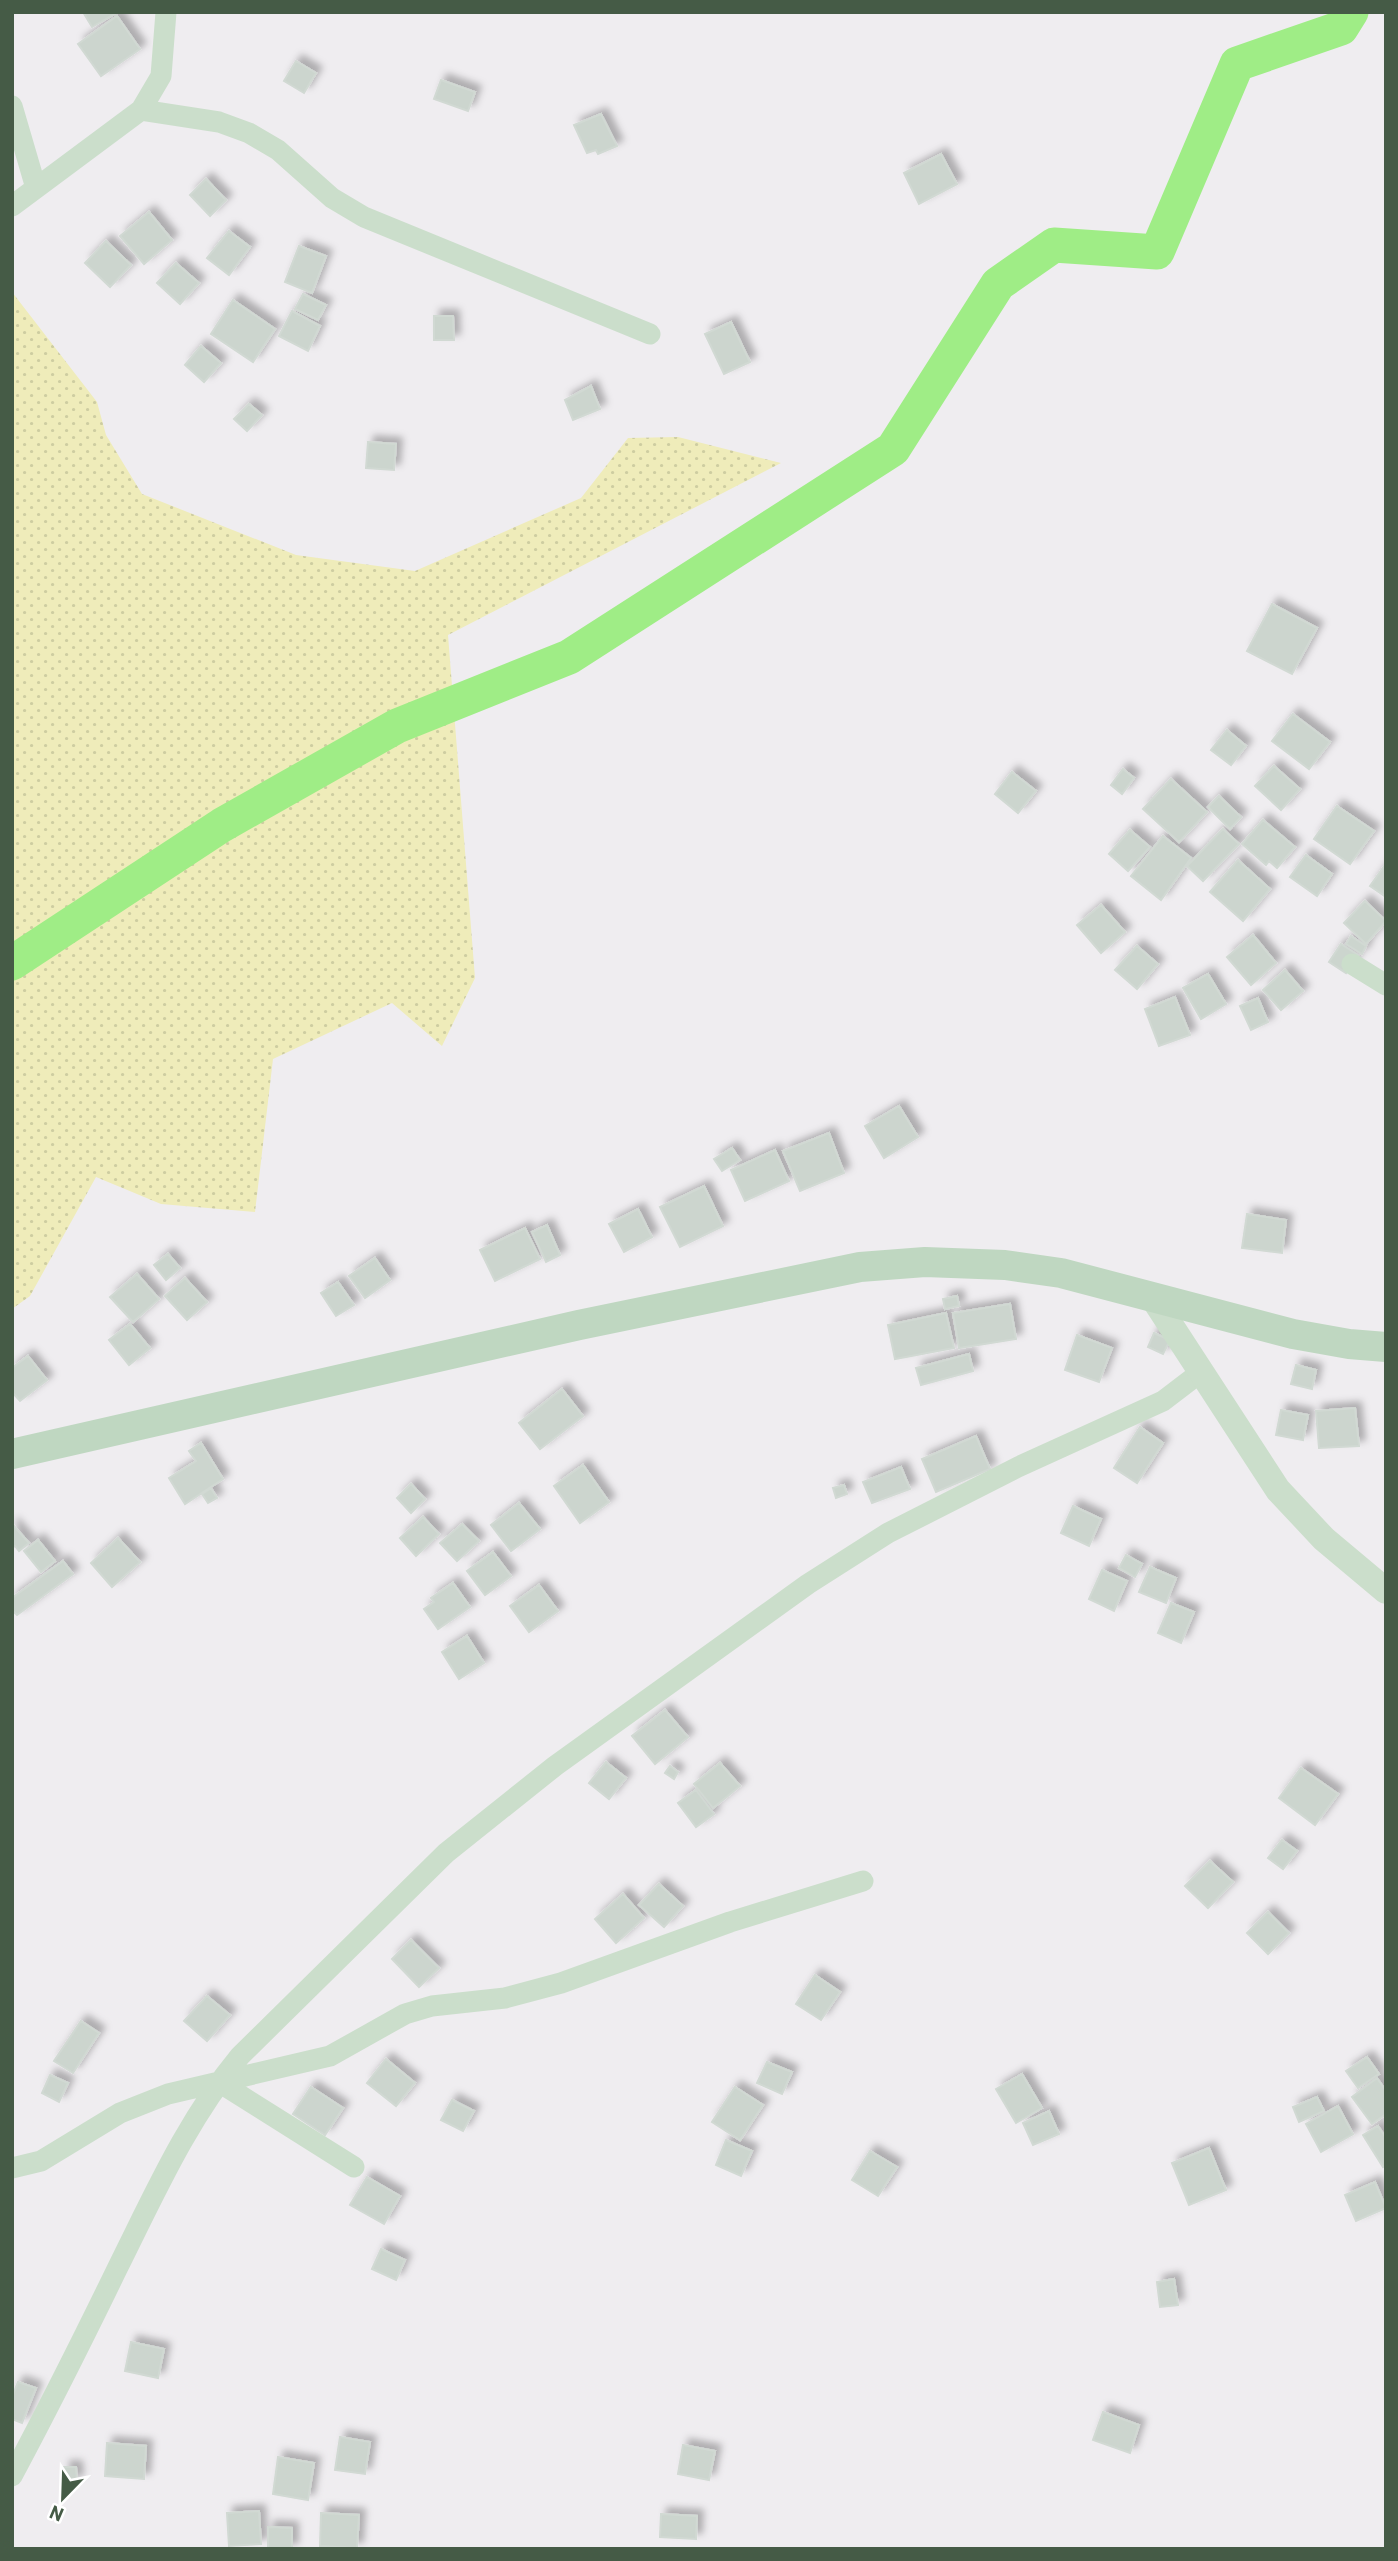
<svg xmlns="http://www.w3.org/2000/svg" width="1398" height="2561" font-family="Barlow,sans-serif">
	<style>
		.grass { fill: url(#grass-dots) }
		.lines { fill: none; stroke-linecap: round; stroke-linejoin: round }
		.river { stroke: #9fed86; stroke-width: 35 }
		.building { fill: #ccd5ce; stroke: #d1d9d3; stroke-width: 2; filter: url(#shadow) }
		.minor { stroke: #cbdecb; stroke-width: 21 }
		.tertiary { stroke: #cbdecb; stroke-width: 26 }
		.secondary { stroke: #bfd7c1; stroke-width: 30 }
	</style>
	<defs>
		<pattern id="grass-dots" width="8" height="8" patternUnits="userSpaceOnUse" patternTransform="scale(1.75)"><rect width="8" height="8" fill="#efecba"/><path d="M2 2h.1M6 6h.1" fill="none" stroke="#cecda1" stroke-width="1.8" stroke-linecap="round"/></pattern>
		<filter id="shadow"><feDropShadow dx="6" dy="-6" stdDeviation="3.5" flood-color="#0004"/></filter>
	</defs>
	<rect width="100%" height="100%" fill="#efedf0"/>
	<!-- grass -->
	<path class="grass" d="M12,292l85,110 9,33 36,59 154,61 119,16 166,-73 47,-60 50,-1 103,26 -333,172 27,343 -33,68 -50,-43 -119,56 -18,153 -94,-8 -65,-27 -66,119 -18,13z"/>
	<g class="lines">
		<!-- river -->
		<path class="river" d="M12,963l210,-138 175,-99 172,-69 324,-208 105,-165 56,-39 103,7 80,-188 104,-36 10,-16"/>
	</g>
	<!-- building -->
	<path class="building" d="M83,12h35l-26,15z
		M117,16l23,33 -39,27 -23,-32z
		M296,61l20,12 -12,20 -20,-12z
		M441,80l34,12 -7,19 -34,-12z
		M601,114l16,32 -19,8 -2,-4 -9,3 -13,-28z
		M941,154l16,30 -38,20 -15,-31z
		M206,179l20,21 -16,16 -20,-21z
		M149,212l23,28 -28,24 -24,-28z
		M229,231l21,16 -21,28 -22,-17z
		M106,241l25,24 -21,22 -25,-24z
		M299,246l27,10 -14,37 -27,-11z
		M176,263l23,20 -19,21 -23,-21z
		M303,294l23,11 -8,15 -23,-11z
		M233,300l42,29 -22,33 -42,-28z
		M292,311l28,15 -12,25 -29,-15z
		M434,316h19l1,24h-20z
		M731,322l19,40 -26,12 -19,-40z
		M201,346l20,17 -17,19 -19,-17z
		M591,386l9,23 -27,11 -8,-20z
		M249,404l13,11 -15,16 -13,-12z
		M368,442l28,2 -2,26 -28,-2z
		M1272,604l45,24 -25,46 -45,-23z
		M1293,714l37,28 -21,27 -37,-28z
		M1227,730l19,16 -15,19 -20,-15z
		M1274,766l26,23 -19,21 -26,-24z
		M1123,769l11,9 -12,16 -11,-9z
		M1012,772l24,19 -18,22 -23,-19z
		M1171,779l36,33 -28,30 -36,-33z
		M1219,796l22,21 -11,12 -22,-22z
		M1337,806l37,25 -24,33 -36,-25z
		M1263,820l32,27 -18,21 -8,-7 -3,4 -24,-21z
		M1223,829l16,15 -36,37 -16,-15z
		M1130,830l20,17 -22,24 -19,-17z
		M1163,836l28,22 -30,42 -30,-24z
		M1306,855l26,19 -15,22 -27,-19z
		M1238,860l32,29 -27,32 -33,-29z
		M1385,865l1,1v31l-16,-11z
		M1365,901l21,20 -20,23 -22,-21z
		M1101,905l24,27 -24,21 -24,-28z
		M1253,935l23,28 -25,22 -24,-28z
		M1351,936l15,10 -4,8 -16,-10z
		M1341,944l17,11 -12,18 -17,-11z
		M1137,946l21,18 -21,25 -22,-19z
		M1285,970l18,21 -22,19 -18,-20z
		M1208,974l18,30 -25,15 -18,-31z
		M1175,997l15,38 -31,11 -14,-37z
		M1258,998l10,24 -17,8 -11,-24z
		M899,1106l19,31 -34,21 -19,-32z
		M829,1133l15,40 -44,18 -17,-40z
		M732,1148l8,12 -18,11 -8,-12z
		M775,1150l14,31 -44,20 -14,-31z
		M704,1186l19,40 -43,21 -20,-40z
		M638,1209l14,28 -28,15 -15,-28z
		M1247,1214l39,6 -4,33 -40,-5z
		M547,1225l13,30 -14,7 -14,-30z
		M525,1228l15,31 -45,22 -15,-31z
		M168,1254l12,14 -14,12 -12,-15z
		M375,1258l15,22 -25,18 -16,-22z
		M137,1274l22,25 -26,23 -23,-25z
		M185,1278l22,24 -20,18 -22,-24z
		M338,1282l16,23 -18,11 -15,-23z
		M957,1296l2,10 -14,3 -2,-10z
		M1010,1304l6,35 -57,9 -6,-35z
		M946,1313l8,35 -59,11 -7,-34z
		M130,1324l20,24 -21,17 -20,-25z
		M1154,1333l16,7 -7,14 -15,-7z
		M1077,1335l35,13 -13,34 -34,-12z
		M969,1354l4,17 -52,14 -5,-17z
		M28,1356l19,24 -27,21 -8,-9v-24z
		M1296,1365l20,5 -4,19 -21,-5z
		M562,1389l21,27 -43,33 -21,-26z
		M1355,1408l4,38 -40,2 -3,-37z
		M1281,1410l27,5 -5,25 -27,-5z
		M1140,1427l23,16 -26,40 -23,-15z
		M976,1436l14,33 -54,23 -14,-33z
		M201,1443l22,36 -38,25 -16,-26 27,-17 -7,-10z
		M583,1465l26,37 -29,21 -26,-37z
		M901,1467l9,22 -38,14 -9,-21z
		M411,1484l14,15 -14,14 -14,-15z
		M844,1485l3,9 -11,4 -3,-10z
		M211,1488l6,10 -9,5 -6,-9z
		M519,1503l21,26 -29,22 -20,-26z
		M1073,1506l28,13 -12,27 -28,-13z
		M423,1517l16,17 -23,22 -16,-18z
		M12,1524l17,19 -10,8 -4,-5 -3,2z
		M462,1524l17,17 -22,20 -17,-18z
		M118,1538l22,24 -28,25 -21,-24z
		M38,1540l17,21 -14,11 -17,-21z
		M493,1552l18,24 -26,19 -18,-24z
		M1126,1555l16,9 -7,13 -16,-9z
		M63,1561l10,13 -56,41 -5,-5v-12z
		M1150,1567l26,11 -10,25 -27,-11z
		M1102,1570l25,11 -13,30 -25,-12z
		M453,1583l17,24 -32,22 -14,-20 10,-7 -3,-4z
		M539,1585l19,26 -29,21 -19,-26z
		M1171,1603l23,9 -13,31 -23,-10z
		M467,1636l17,27 -25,16 -17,-27z
		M665,1710l23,27 -33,27 -23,-28z
		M606,1762l20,16 -17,21 -20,-16z
		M720,1763l20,23 -27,22 -19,-24z
		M670,1766l8,6 -4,7 -9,-6z
		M1301,1768l37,26 -23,31 -36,-27z
		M696,1790l18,24 -18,13 -18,-24z
		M1282,1840l15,11 -14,18 -15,-11z
		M1210,1861l23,21 -25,26 -23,-22z
		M659,1884l24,22 -19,21 -25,-22z
		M623,1894l21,24 -28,25 -21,-24z
		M1268,1912l21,21 -21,21 -21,-21z
		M411,1940l28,28 -20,19 -27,-28z
		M815,1975l25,17 -19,28 -25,-16z
		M207,1996l23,19 -23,26 -23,-20z
		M81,2021l18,12 -26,40 -19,-12z
		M1367,2057l12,17 -21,14 -12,-17z
		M386,2059l29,24 -19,23 -29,-23z
		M767,2062l25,10 -10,22 -25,-11z
		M1022,2074l20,34 -26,15 -20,-34z
		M50,2075l18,8 -9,19 -17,-9z
		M1377,2078l9,13v23l-14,10 -20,-27z
		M311,2087l32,21 -18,27 -32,-21z
		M735,2087l28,18 -23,35 -28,-18z
		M1317,2097l7,14 -25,11 -6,-15z
		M452,2100l22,11 -11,20 -22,-11z
		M1338,2106l15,28 -32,18 -15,-28z
		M1049,2111l10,23 -26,11 -10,-22z
		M1378,2126l8,12v27l-3,2 -20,-32z
		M726,2140l26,11 -11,25 -25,-11z
		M1209,2148l17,42 -37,15 -17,-42z
		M870,2151l27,16 -19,29 -26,-16z
		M367,2177l33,19 -16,28 -34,-19z
		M1375,2182l11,26 -30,13 -11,-26z
		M381,2249l24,11 -9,20 -24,-11z
		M1174,2279l4,26 -18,2 -3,-25z
		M131,2342l33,7 -6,29 -33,-7z
		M18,2382l18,6 -14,35 -10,-4v-22z
		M1103,2412l36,13 -9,28 -37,-13z
		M340,2437l30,5 -5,32 -30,-4z
		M107,2443l39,3 -2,33 -39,-3z
		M683,2445l32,6 -6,29 -31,-6z
		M278,2457l36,6 -6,37 -35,-6z
		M64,2467h12l1,14 -12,1z
		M259,2511l2,33 -32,2 -2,-33z
		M321,2513l38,2 -2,33 -37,-2z
		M661,2514l36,2 -1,23 -36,-2z
		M268,2527l24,1v21h-24z"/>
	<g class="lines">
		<!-- minor -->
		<path class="minor" d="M12,106l24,82
			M141,110l78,12 30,11 29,17 54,48 32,19 286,117
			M12,206l129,-96 20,-34 5,-64
			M1352,964l34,21
			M219,2082l135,85
			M12,2168l29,-7 79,-48 48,-19 162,-38 75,-42 27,-8 73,-8 56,-15 169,-61 133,-41
			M12,2476c37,-69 72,-139 106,-209 37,-74 69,-147 122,-211l206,-203 109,-87 253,-182 80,-51 130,-66 145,-66 38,-29"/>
		<!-- tertiary -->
		<path class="tertiary" d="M1153,1298l125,192 46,49 62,52"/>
		<!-- secondary -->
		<path class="secondary" d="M12,1454l567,-129 281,-58 65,-5 80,3 56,8 232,61 56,10 37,3"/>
	</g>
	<!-- border -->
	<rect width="1398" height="2561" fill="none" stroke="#455b46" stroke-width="28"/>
	<!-- north arrow -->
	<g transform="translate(63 2498) rotate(203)" stroke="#ffffff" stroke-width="5" paint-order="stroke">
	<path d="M0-5L12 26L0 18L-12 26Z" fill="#455b46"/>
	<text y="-10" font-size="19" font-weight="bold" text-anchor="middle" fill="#455b46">N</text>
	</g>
</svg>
